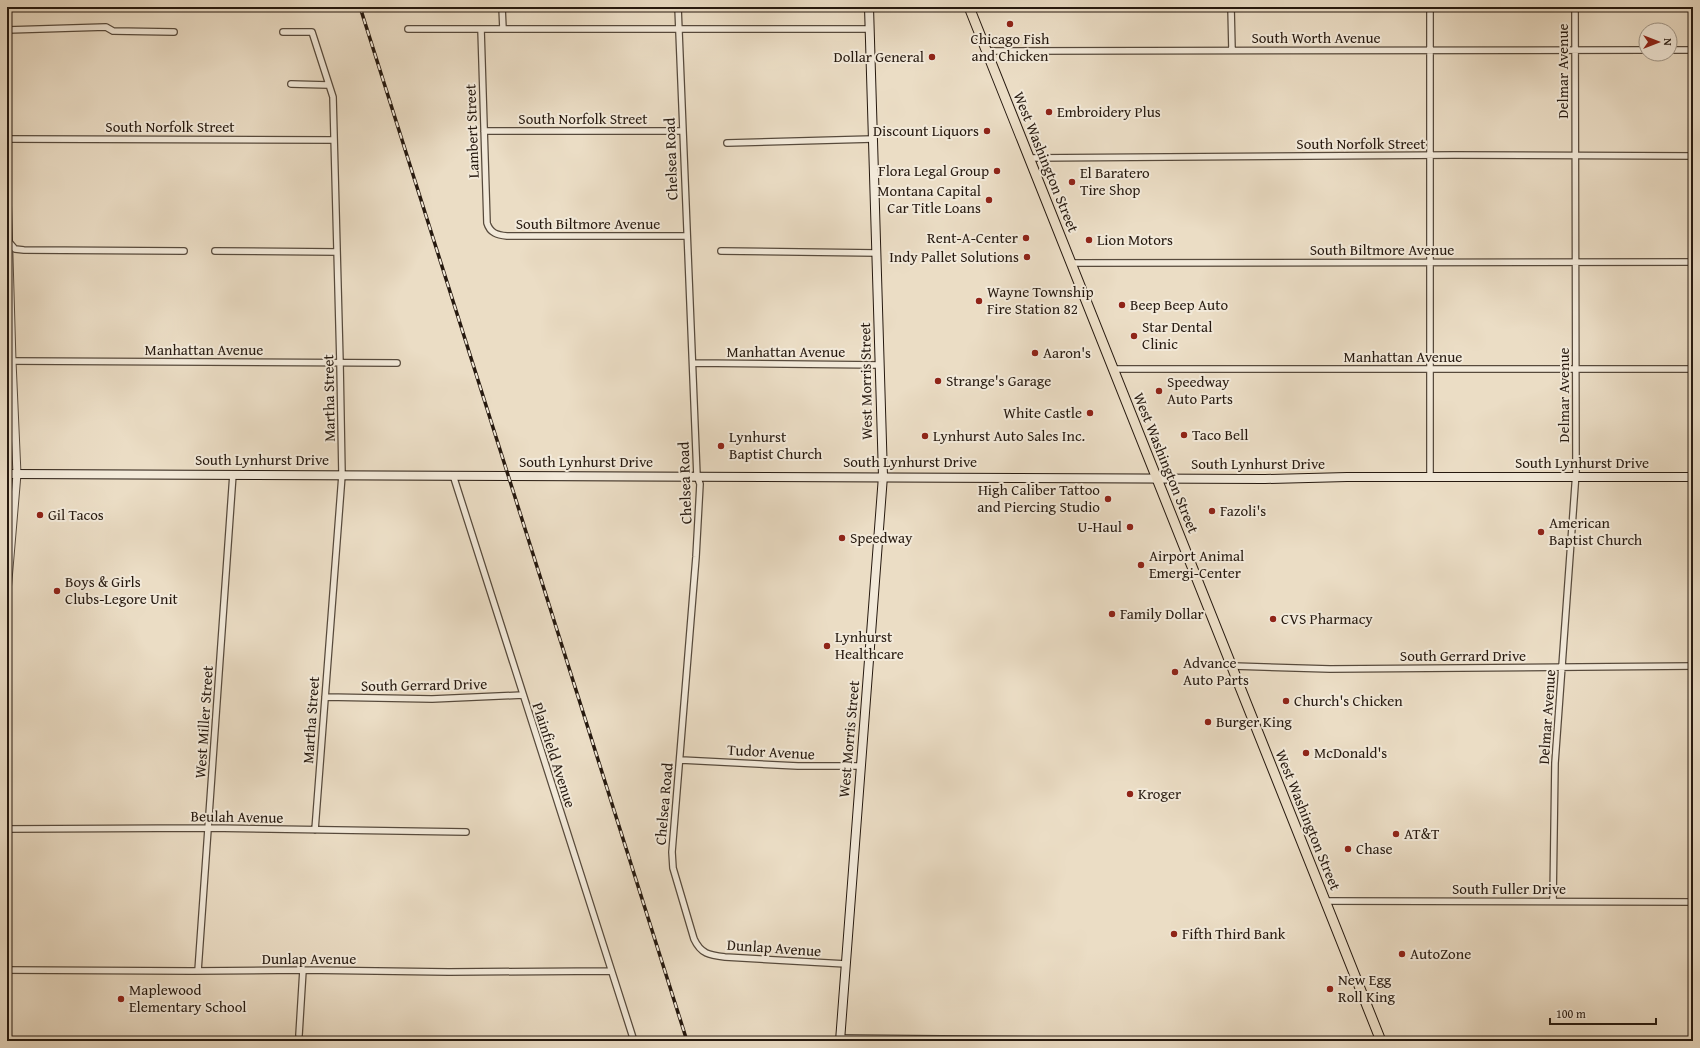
<svg xmlns="http://www.w3.org/2000/svg" width="1700" height="1048" font-family="'Gentium Book Plus',serif">
	<style>
		.lines { fill: none; stroke-linecap: round; stroke-linejoin: round }
		.minor-casing { stroke: #574a3c; stroke-width: 8 }
		.tertiary-casing { stroke: #574a3c; stroke-width: 9 }
		.secondary-casing { stroke: #26190f; stroke-width: 10 }
		.primary-casing { stroke: #26190f; stroke-width: 11 }
		.minor { stroke: #f2e9d9; stroke-width: 5.5 }
		.tertiary { stroke: #f2e9d9; stroke-width: 7 }
		.secondary { stroke: #f2e9d9; stroke-width: 8 }
		.primary { stroke: #ebddc5; stroke-width: 9 }
		.rail-casing { stroke: #26190f; stroke-width: 3.5 }
		.rail { stroke: #f2e9d9; stroke-width: 2; stroke-dasharray: 6; stroke-linecap: butt }
		.poi-dot { fill: #8f2418; stroke: #f2e9d9; stroke-width: 1.5 }
		.labels { text-anchor: middle; stroke-width: 4; stroke-linejoin: round; paint-order: stroke }
		.street-label { font-size: 15px; fill: #26190f; stroke: #f2e9d9 }
		.poi-label { font-size: 15px; fill: #26190f; stroke: #f2e9d9; text-anchor: start }
	</style>
	<rect width="100%" height="100%" fill="#ebddc5"/>
	<filter id="stains"><feTurbulence type="fractalNoise" baseFrequency=".005" numOctaves="4"/><feColorMatrix values="0 0 0 0 .2 0 0 0 0 .09 0 0 0 0 .02 0 0 0 .5 -.17"/></filter>
	<radialGradient id="worn" r=".72"><stop offset=".6" stop-color="#630" stop-opacity="0"/><stop offset="1" stop-color="#630" stop-opacity=".3"/></radialGradient>
	<g class="lines">
		<defs>
			<path id="minor" d="M502,7l1,22
				M678,7l19,469 3,8 -4,73 -24,295 1,16 21,71c7,15 15,16 31,18l121,7
				M1231,7l1,43
				M408,29h461
				M481,29l6,194c3,10 10,12 20,13h179
				M7,30l99,-3 7,4 61,1
				M283,32h29l21,65 7,266 2,112 -27,355
				M1670,50h23
				M986,51l660,-1
				M291,84l37,1
				M484,131h198
				M7,139l327,1
				M727,143l146,-4
				M1029,158l425,-3 239,1
				M9,242l6,7 9,1 160,1
				M215,251l122,1
				M721,251l156,2
				M1072,263l621,-1
				M12,361l385,2
				M693,363l187,2
				M1114,369h579
				M453,475l181,566
				M1430,477v-470
				M1233,666l97,3 363,-3
				M325,697l107,2 91,-4
				M681,760l117,6h62
				M7,829l201,-1 258,4
				M1325,901l368,1
				M1553,901l2,-138 21,-291 -1,-465
				M7,970l185,1 111,-1 146,2 162,-1
				M198,971l35,-497
				M299,1035l4,-65
				M840,1038l285,3"/>
			<path id="tertiary" d="M7,188l5,173 5,113 -10,118"/>
			<path id="secondary" d="M7,474l1258,5 82,-2h346
				M840,1041l43,-565 -14,-469"/>
			<path id="primary" d="M969,7l412,1034"/>
		</defs>
		<!-- minor casing -->
		<use href="#minor" class="minor-casing"/>
		<!-- tertiary casing -->
		<use href="#tertiary" class="tertiary-casing"/>
		<!-- secondary casing -->
		<use href="#secondary" class="secondary-casing"/>
		<!-- primary casing -->
		<use href="#primary" class="primary-casing"/>
		<!-- minor -->
		<use href="#minor" class="minor"/>
		<!-- tertiary -->
		<use href="#tertiary" class="tertiary"/>
		<!-- secondary -->
		<use href="#secondary" class="secondary"/>
		<!-- primary -->
		<use href="#primary" class="primary"/>
		<defs>
			<path id="rail" d="M360,7l327,1034"/>
		</defs>
		<!-- rail casing -->
		<use href="#rail" class="rail-casing"/>
		<!-- rail -->
		<use href="#rail" class="rail"/>
	</g>
	<!-- markers -->
	<g class="poi-dot">
		<circle cx="1010" cy="24" r="4"/>
		<circle cx="932" cy="57" r="4"/>
		<circle cx="1049" cy="112" r="4"/>
		<circle cx="987" cy="131" r="4"/>
		<circle cx="997" cy="171" r="4"/>
		<circle cx="1072" cy="182" r="4"/>
		<circle cx="989" cy="200" r="4"/>
		<circle cx="1026" cy="238" r="4"/>
		<circle cx="1089" cy="240" r="4"/>
		<circle cx="1027" cy="257" r="4"/>
		<circle cx="979" cy="301" r="4"/>
		<circle cx="1122" cy="305" r="4"/>
		<circle cx="1134" cy="336" r="4"/>
		<circle cx="1035" cy="353" r="4"/>
		<circle cx="938" cy="381" r="4"/>
		<circle cx="1159" cy="391" r="4"/>
		<circle cx="1090" cy="413" r="4"/>
		<circle cx="1184" cy="435" r="4"/>
		<circle cx="925" cy="436" r="4"/>
		<circle cx="721" cy="446" r="4"/>
		<circle cx="1108" cy="499" r="4"/>
		<circle cx="1212" cy="511" r="4"/>
		<circle cx="40" cy="515" r="4"/>
		<circle cx="1130" cy="527" r="4"/>
		<circle cx="1541" cy="532" r="4"/>
		<circle cx="842" cy="538" r="4"/>
		<circle cx="1141" cy="565" r="4"/>
		<circle cx="57" cy="591" r="4"/>
		<circle cx="1112" cy="614" r="4"/>
		<circle cx="1273" cy="619" r="4"/>
		<circle cx="827" cy="646" r="4"/>
		<circle cx="1175" cy="672" r="4"/>
		<circle cx="1286" cy="701" r="4"/>
		<circle cx="1208" cy="722" r="4"/>
		<circle cx="1306" cy="753" r="4"/>
		<circle cx="1130" cy="794" r="4"/>
		<circle cx="1396" cy="834" r="4"/>
		<circle cx="1348" cy="849" r="4"/>
		<circle cx="1174" cy="934" r="4"/>
		<circle cx="1402" cy="954" r="4"/>
		<circle cx="1330" cy="989" r="4"/>
		<circle cx="121" cy="999" r="4"/>
	</g>
	<g class="labels">
		<!-- street labels -->
		<g class="street-label">
			<text x="1316" y="43">South Worth Avenue</text>
			<text transform="translate(1563 71) rotate(-90)" y="5">Delmar Avenue</text>
			<text x="583" y="124">South Norfolk Street</text>
			<text x="170" y="132">South Norfolk Street</text>
			<text transform="translate(472 131) rotate(-92)" y="5">Lambert Street</text>
			<text x="1361" y="149">South Norfolk Street</text>
			<text transform="translate(671 159) rotate(-92)" y="5">Chelsea Road</text>
			<text transform="translate(1046 162) rotate(68)" y="5">West Washington Street</text>
			<text x="588" y="229">South Biltmore Avenue</text>
			<text x="1382" y="255">South Biltmore Avenue</text>
			<text x="204" y="355">Manhattan Avenue</text>
			<text x="786" y="357">Manhattan Avenue</text>
			<text x="1403" y="362">Manhattan Avenue</text>
			<text transform="translate(866 381) rotate(-91)" y="5">West Morris Street</text>
			<text transform="translate(1564 395) rotate(-90)" y="5">Delmar Avenue</text>
			<text transform="translate(329 398) rotate(-91)" y="5">Martha Street</text>
			<text x="262" y="465">South Lynhurst Drive</text>
			<text x="586" y="467">South Lynhurst Drive</text>
			<text x="910" y="467">South Lynhurst Drive</text>
			<text transform="translate(1166 463) rotate(68)" y="5">West Washington Street</text>
			<text x="1582" y="468">South Lynhurst Drive</text>
			<text x="1258" y="469">South Lynhurst Drive</text>
			<text transform="translate(685 483) rotate(-92)" y="5">Chelsea Road</text>
			<text x="1463" y="661">South Gerrard Drive</text>
			<text transform="translate(424 685) rotate(-1)" y="5">South Gerrard Drive</text>
			<text transform="translate(1547 717) rotate(-86)" y="5">Delmar Avenue</text>
			<text transform="translate(311 720) rotate(-86)" y="5">Martha Street</text>
			<text transform="translate(204 722) rotate(-86)" y="5">West Miller Street</text>
			<text transform="translate(849 739) rotate(-85)" y="5">West Morris Street</text>
			<text transform="translate(771 752) rotate(3)" y="5">Tudor Avenue</text>
			<text transform="translate(554 755) rotate(72)" y="5">Plainfield Avenue</text>
			<text transform="translate(664 804) rotate(-85)" y="5">Chelsea Road</text>
			<text transform="translate(237 817) rotate(1)" y="5">Beulah Avenue</text>
			<text transform="translate(1308 820) rotate(68)" y="5">West Washington Street</text>
			<text x="1509" y="894">South Fuller Drive</text>
			<text transform="translate(774 948) rotate(4)" y="5">Dunlap Avenue</text>
			<text x="309" y="964">Dunlap Avenue</text>
		</g>
		<!-- poi labels -->
		<g class="poi-label">
			<text x="1010" y="44" text-anchor="middle">Chicago Fish<tspan x="1010" dy="17">and Chicken</tspan></text>
			<text x="924" y="62" text-anchor="end">Dollar General</text>
			<text x="1057" y="117">Embroidery Plus</text>
			<text x="979" y="136" text-anchor="end">Discount Liquors</text>
			<text x="989" y="176" text-anchor="end">Flora Legal Group</text>
			<text x="1080" y="178">El Baratero<tspan x="1080" dy="17">Tire Shop</tspan></text>
			<text x="981" y="196" text-anchor="end">Montana Capital<tspan x="981" dy="17">Car Title Loans</tspan></text>
			<text x="1018" y="243" text-anchor="end">Rent-A-Center</text>
			<text x="1097" y="245">Lion Motors</text>
			<text x="1019" y="262" text-anchor="end">Indy Pallet Solutions</text>
			<text x="987" y="297">Wayne Township<tspan x="987" dy="17">Fire Station 82</tspan></text>
			<text x="1130" y="310">Beep Beep Auto</text>
			<text x="1142" y="332">Star Dental<tspan x="1142" dy="17">Clinic</tspan></text>
			<text x="1043" y="358">Aaron's</text>
			<text x="946" y="386">Strange's Garage</text>
			<text x="1167" y="387">Speedway<tspan x="1167" dy="17">Auto Parts</tspan></text>
			<text x="1082" y="418" text-anchor="end">White Castle</text>
			<text x="1192" y="440">Taco Bell</text>
			<text x="933" y="441">Lynhurst Auto Sales Inc.</text>
			<text x="729" y="442">Lynhurst<tspan x="729" dy="17">Baptist Church</tspan></text>
			<text x="1100" y="495" text-anchor="end">High Caliber Tattoo<tspan x="1100" dy="17">and Piercing Studio</tspan></text>
			<text x="1220" y="516">Fazoli's</text>
			<text x="48" y="520">Gil Tacos</text>
			<text x="1549" y="528">American<tspan x="1549" dy="17">Baptist Church</tspan></text>
			<text x="1122" y="532" text-anchor="end">U-Haul</text>
			<text x="850" y="543">Speedway</text>
			<text x="1149" y="561">Airport Animal<tspan x="1149" dy="17">Emergi-Center</tspan></text>
			<text x="65" y="587">Boys &amp; Girls<tspan x="65" dy="17">Clubs-Legore Unit</tspan></text>
			<text x="1120" y="619">Family Dollar</text>
			<text x="1281" y="624">CVS Pharmacy</text>
			<text x="835" y="642">Lynhurst<tspan x="835" dy="17">Healthcare</tspan></text>
			<text x="1183" y="668">Advance<tspan x="1183" dy="17">Auto Parts</tspan></text>
			<text x="1294" y="706">Church's Chicken</text>
			<text x="1216" y="727">Burger King</text>
			<text x="1314" y="758">McDonald's</text>
			<text x="1138" y="799">Kroger</text>
			<text x="1404" y="839">AT&amp;T</text>
			<text x="1356" y="854">Chase</text>
			<text x="1182" y="939">Fifth Third Bank</text>
			<text x="1410" y="959">AutoZone</text>
			<text x="1338" y="985">New Egg<tspan x="1338" dy="17">Roll King</tspan></text>
			<text x="129" y="995">Maplewood<tspan x="129" dy="17">Elementary School</tspan></text>
		</g>
	</g>
	<!-- margin -->
	<rect width="1700" height="1048" fill="none" stroke="#ebddc5" stroke-width="24"/>
	<rect x="8" y="8" width="1684" height="1032" fill="none" stroke="#26190f" stroke-width="2"/>
	<rect x="12" y="12" width="1676" height="1024" fill="none" stroke="#26190f"/>
	<!-- north arrow -->
	<g transform="translate(1658 42) rotate(90)"><circle r="19" fill="#f2e9d9" stroke="#a09688"/>
	<path d="M0-3L7 15L0 10L-7 15Z" fill="#8f2418"/>
	<text y="-6" font-size="11" font-weight="bold" text-anchor="middle" fill="#26190f">N</text>
	</g>
	<!-- scale -->
	<path d="M1550 1018v6h106v-6" fill="none" stroke="#26190f" stroke-width="2"/>
	<text x="1556" y="1018" font-size="12" fill="#26190f" stroke="#f2e9d9" stroke-width="3" paint-order="stroke">100 m</text>
	<rect width="100%" height="100%" filter="url(#stains)"/>
	<rect width="100%" height="100%" fill="url(#worn)"/>
</svg>
